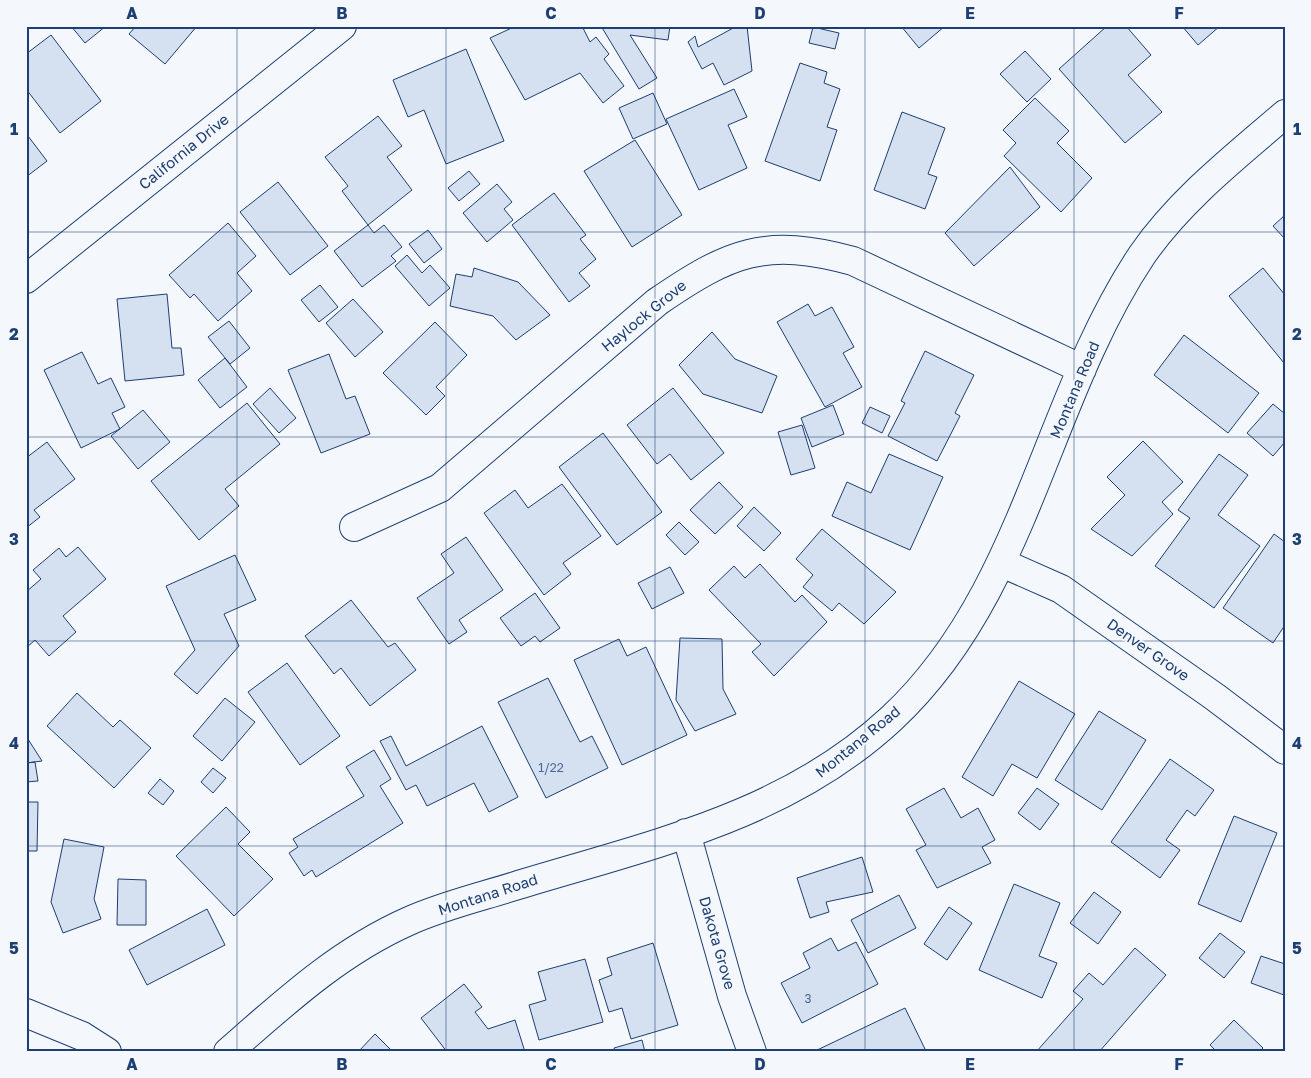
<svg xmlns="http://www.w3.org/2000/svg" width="1311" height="1078" font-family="'Golos Text',sans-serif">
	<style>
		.building { fill: #d5e0f0; stroke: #1d3f73 }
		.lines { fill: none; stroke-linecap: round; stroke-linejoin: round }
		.minor-casing { stroke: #1d3f73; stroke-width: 30 }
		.tertiary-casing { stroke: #1d3f73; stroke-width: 30 }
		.minor { stroke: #f4f7fb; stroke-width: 28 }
		.tertiary { stroke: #f4f7fb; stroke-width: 28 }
		.grid { fill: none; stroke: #1d3f73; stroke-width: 1; stroke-opacity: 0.55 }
		.labels { text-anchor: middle; stroke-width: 4; stroke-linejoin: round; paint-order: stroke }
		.number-label { font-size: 12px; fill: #4b6792 }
		.street-label { font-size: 15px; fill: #1d3f73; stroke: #f4f7fb }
		.neatline { fill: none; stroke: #1d3f73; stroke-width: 2 }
		.grid-label { font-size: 16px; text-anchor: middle; font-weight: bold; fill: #1d3f73 }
	</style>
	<rect width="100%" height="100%" fill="#f4f7fb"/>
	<!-- building -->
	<path class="building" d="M71,26h35l-21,17z
		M136,26h61l-32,38 -36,-30z
		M516,26h66l8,16 6,-5 13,17 -5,5 20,27 -21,17 -23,-30 -55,27 -35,-62z
		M601,26h69l-2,14 -38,-5 27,43 -18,11z
		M737,26h10l5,45 -28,14 -11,-22 -11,6 -14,-27 7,-6 3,11z
		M901,26h44l-26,22z
		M1107,26h19l25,29 -23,20 34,37 -37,31 -66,-74z
		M1182,26h38l-22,19z
		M813,27l26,6 -4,16 -26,-6z
		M51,35l50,66 -41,32 -34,-44v-35z
		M466,49l38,92 -58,23 -22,-54 -16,7 -15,-37z
		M1025,51l26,28 -24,23 -27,-28z
		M800,63l27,9 -3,11 16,6 -13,38 10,3 -17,51 -55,-20z
		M734,89l13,28 -19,8 19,43 -48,22 -33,-71z
		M653,93l14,31 -34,15 -14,-31z
		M1035,98l34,33 -12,12 35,35 -31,34 -57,-56 12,-13 -13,-13z
		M902,112l43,16 -17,46 9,3 -12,32 -51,-19z
		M378,116l24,30 -15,11 25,33 -44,35 -26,-34 6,-5 -23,-29z
		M28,136l19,25 -21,16v-40z
		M635,140l47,75 -50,32 -48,-76z
		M1010,167l30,40 -66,59 -29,-33z
		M469,171l11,13 -21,17 -11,-13z
		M278,182l50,64 -38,29 -50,-63z
		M497,184l15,18 -8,7 9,11 -26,22 -24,-29z
		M554,193l32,42 -6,4 16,20 -17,14 11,13 -21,16 -57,-77z
		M1285,215v24l-12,-13z
		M228,223l28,33 -19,17 15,18 -34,30 -24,-27 -4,4 -21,-23z
		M368,225l6,8 10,-8 18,22 -11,9 5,5 -34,26 -28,-36z
		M428,230l14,19 -18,14 -15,-19z
		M407,255l15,18 8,-8 20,23 -21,18 -34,-40z
		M474,268l44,14 32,33 -34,25 -23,-24 -43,-10 6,-32 16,3z
		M1263,268l22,27 -1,68 -55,-67z
		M320,285l18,22 -19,15 -18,-22z
		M167,294l5,54h9l3,27 -59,6 -8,-82z
		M353,299l30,33 -28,25 -29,-34z
		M808,304l7,12 17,-9 22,40 -11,6 19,34 -37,20 -48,-85z
		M229,321l21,27 -20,16 -22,-27z
		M435,322l32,33 -31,32 9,9 -19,19 -43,-42z
		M712,332l23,27 42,17 -15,37 -59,-19 -24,-29z
		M1184,335l75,58 -31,40 -74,-58z
		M925,351l49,24 -19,38 5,3 -23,45 -49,-25 17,-33 -4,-2z
		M82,352l16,32 13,-6 14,29 -13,6 8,16 -39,19 -37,-78z
		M329,354l17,45 9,-3 15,38 -49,19 -33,-83z
		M225,358l22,29 -27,21 -22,-28z
		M270,388l26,30 -17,15 -26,-29z
		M673,388l51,65 -33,27 -21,-26 -13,10 -30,-39z
		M247,403l33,41 -55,45 14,17 -40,34 -48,-59z
		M1273,404l12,10v28l-12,14 -26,-23z
		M833,405l11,29 -32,13 -11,-29z
		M870,407l20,9 -8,17 -20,-10z
		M143,410l27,32 -32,27 -27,-33z
		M802,425l13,43 -24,7 -13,-43z
		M603,433l59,79 -45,33 -58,-78z
		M1143,441l40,41 -21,20 11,12 -41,42 -41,-27 34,-34 -18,-18z
		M47,442l28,37 -41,31 6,7 -14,11v-70z
		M889,454l54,23 -33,73 -78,-34 15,-34 24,11z
		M1219,454l29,21 -30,40 42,31 -46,62 -59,-42 35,-48 -12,-8z
		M719,482l24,25 -28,27 -25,-24z
		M562,484l39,52 -38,27 8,11 -27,21 -60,-82 31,-23 13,18z
		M754,507l27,26 -17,18 -27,-25z
		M679,522l20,20 -14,13 -19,-20z
		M822,529l74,63 -32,32 -25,-21 -7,8 -29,-24 10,-12 -17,-16z
		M1274,534l11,8v83l-12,18 -50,-35z
		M466,537l37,53 -44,30 8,12 -18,12 -32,-46 37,-25 -13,-19z
		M78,547l28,32 -43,37 13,16 -27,24 -14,-16 -9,8v-56l15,-13 -8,-9 26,-22 7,9z
		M235,555l21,45 -32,14 15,32 -42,48 -23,-20 21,-24 -29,-64z
		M760,564l35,38 7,-7 25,27 -53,54 -22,-24 9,-8 -52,-54 25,-24 11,12z
		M670,567l14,26 -32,16 -14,-26z
		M535,593l25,35 -20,14 -5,-6 -14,10 -21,-28z
		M351,600l37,47 7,-4 21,27 -46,36 -29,-38 -7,6 -29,-38z
		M680,638l42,1 1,50 13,25 -41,17 -19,-31z
		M619,639l8,17 19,-9 41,88 -65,30 -48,-105z
		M287,663l53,73 -40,29 -52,-73z
		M548,678l32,64 12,-6 16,32 -62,30 -48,-96z
		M1019,681l56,33 -38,64 -25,-14 -19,32 -31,-19z
		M77,693l36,34 7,-7 31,28 -37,40 -67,-62z
		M225,698l30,24 -33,39 -29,-25z
		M1099,711l47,29 -44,70 -47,-30z
		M482,726l36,71 -29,15 -15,-29 -47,23 -11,-21 -10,5 -26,-49 11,-5 15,30z
		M26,736l16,25 -16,2z
		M374,750l17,29 -11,7 23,37 -87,54 -4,-7 -8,6 -15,-23 9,-6 -5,-8 71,-43 -18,-29z
		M1170,759l44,31 -19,26 -8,-6 -21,30 14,10 -20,28 -49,-36z
		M35,762l3,19 -12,1v-19z
		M213,768l13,10 -13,15 -12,-11z
		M160,779l14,12 -11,14 -15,-12z
		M944,788l17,30 17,-10 17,32 -13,7 9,16 -54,25 -21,-38 10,-5 -20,-36z
		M1037,788l22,16 -19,26 -22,-17z
		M26,802h12l-1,49h-11z
		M226,807l24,25 -12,12 35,35 -39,37 -58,-60z
		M1234,816l43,17 -36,89 -43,-18z
		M64,839l40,8 -10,52 7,20 -38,14 -12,-31z
		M862,857l11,35 -47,10 3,10 -19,6 -13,-40z
		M118,879l28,1v45h-29z
		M1014,884l46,19 -21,53 18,7 -15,35 -63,-28z
		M1094,892l27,20 -23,32 -28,-21z
		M899,895l17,33 -48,25 -17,-33z
		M949,907l23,16 -25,37 -23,-16z
		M207,909l18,36 -78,40 -18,-35z
		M1220,933l25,19 -21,26 -25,-20z
		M831,938l7,13 18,-9 22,42 -76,39 -21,-40 29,-15 -7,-15z
		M653,943l25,82 -47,14 -9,-31 -13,4 -10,-32 13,-5 -5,-17z
		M1135,948l31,27 -67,77h-63l47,-53 -10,-8 16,-18 14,12z
		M1261,956l24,8 -1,31 -33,-12z
		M585,959l18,63 -64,18 -10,-35 17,-5 -8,-28z
		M464,984l18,23 -7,5 13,17 27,-9 10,32h-78l-26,-34z
		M905,1008l20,41 -6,3h-106z
		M1234,1020l29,28 -4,4h-42l-7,-7z
		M375,1034l18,18h-35z
		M642,1040l3,12h-30l-1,-4z"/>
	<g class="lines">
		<defs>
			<path id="minor" d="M354,527l86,-39 217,-186c73,-50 108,-65 196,-41l229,108
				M1002,563l59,26 154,108 70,53
				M686,833l46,163 20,56
				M26,1013l56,23 25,16
				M228,1052c57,-50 111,-100 181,-131 33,-15 71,-24 106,-35 134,-41 271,-69 377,-168 134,-125 152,-316 250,-463 38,-55 93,-98 143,-141"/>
			<path id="tertiary" d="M26,279l316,-253"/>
		</defs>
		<!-- minor casing -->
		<use href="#minor" class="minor-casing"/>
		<!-- tertiary casing -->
		<use href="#tertiary" class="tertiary-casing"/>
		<!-- minor -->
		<use href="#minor" class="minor"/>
		<!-- tertiary -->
		<use href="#tertiary" class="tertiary"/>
	</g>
	<!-- grid -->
	<path class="grid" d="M237,26v1026M446,26v1026M655,26v1026M865,26v1026M1074,26v1026M26,232h1259M26,437h1259M26,641h1259M26,846h1259"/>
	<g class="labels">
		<!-- number labels -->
		<g class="number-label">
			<text x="551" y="772">1/22</text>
			<text x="808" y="1003">3</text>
		</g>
		<!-- street labels -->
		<g class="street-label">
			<text transform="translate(184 152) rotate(-39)" y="5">California Drive</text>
			<text transform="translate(644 316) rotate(-39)" y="5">Haylock Grove</text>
			<text transform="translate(1075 390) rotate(-67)" y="5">Montana Road</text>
			<text transform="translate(1148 650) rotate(35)" y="5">Denver Grove</text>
			<text transform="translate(858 742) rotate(-39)" y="5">Montana Road</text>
			<text transform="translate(488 895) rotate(-18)" y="5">Montana Road</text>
			<text transform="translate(717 943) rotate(74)" y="5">Dakota Grove</text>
		</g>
	</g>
	<!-- border -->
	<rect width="1311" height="1078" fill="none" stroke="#f4f7fb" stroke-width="55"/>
	<rect x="28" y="28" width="1256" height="1022" class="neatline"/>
	<g class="grid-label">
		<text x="132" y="19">A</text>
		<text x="342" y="19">B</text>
		<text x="551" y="19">C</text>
		<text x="760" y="19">D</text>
		<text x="970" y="19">E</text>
		<text x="1179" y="19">F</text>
		<text x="14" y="135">1</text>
		<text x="1297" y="135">1</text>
		<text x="14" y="340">2</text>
		<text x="1297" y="340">2</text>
		<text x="14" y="545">3</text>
		<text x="1297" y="545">3</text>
		<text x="14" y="749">4</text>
		<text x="1297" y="749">4</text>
		<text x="14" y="954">5</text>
		<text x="1297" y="954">5</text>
		<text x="132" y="1070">A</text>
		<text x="342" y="1070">B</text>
		<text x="551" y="1070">C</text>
		<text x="760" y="1070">D</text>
		<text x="970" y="1070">E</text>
		<text x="1179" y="1070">F</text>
	</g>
</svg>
